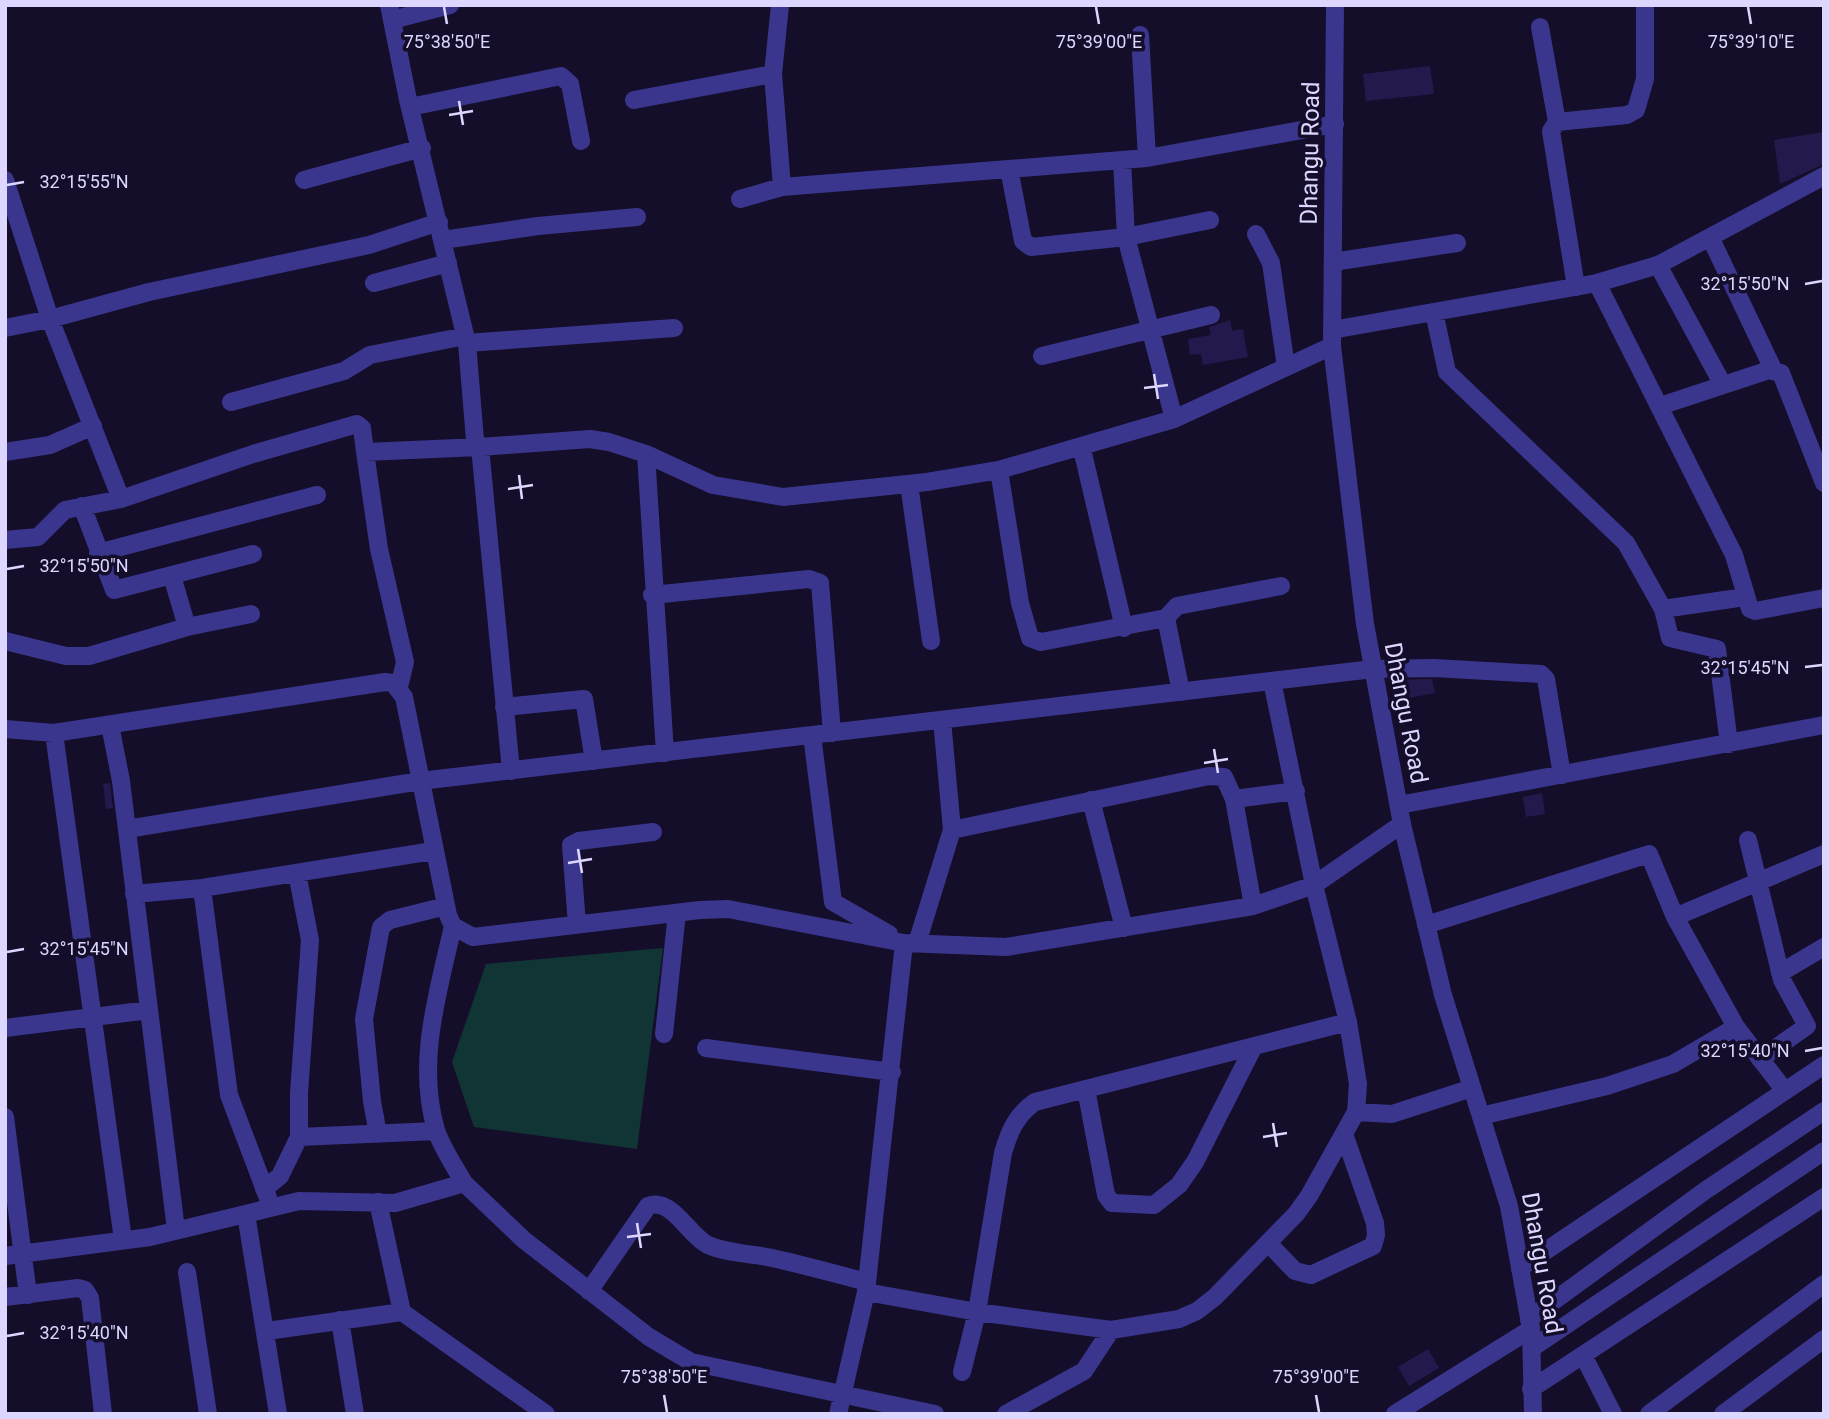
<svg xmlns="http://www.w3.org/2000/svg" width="1829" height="1419" font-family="Roboto,sans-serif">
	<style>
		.green { fill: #113534 }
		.building { fill: #24194d }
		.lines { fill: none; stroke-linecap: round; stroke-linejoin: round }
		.minor { stroke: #3b368d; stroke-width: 18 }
		.tertiary { stroke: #3b368d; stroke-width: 18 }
		.ticks { fill: none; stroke: #ddd7ff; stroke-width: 2.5 }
		.labels { text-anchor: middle; stroke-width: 7; stroke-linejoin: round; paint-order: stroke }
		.street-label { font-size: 24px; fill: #ddd7ff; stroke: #140e2a }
		.ticks-label { font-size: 18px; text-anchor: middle; fill: #ddd7ff; stroke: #140e2a; stroke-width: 7; stroke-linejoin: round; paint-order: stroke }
	</style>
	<rect width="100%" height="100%" fill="#140e2a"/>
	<!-- green -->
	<path class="green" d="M663,948l-26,201 -163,-22 -22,-65 34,-98z"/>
	<!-- building -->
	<path class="building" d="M1430,66l4,28 -68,7 -3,-27z
		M1824,132v32l-44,20 -6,-44z
		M1230,320l2,11 11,-2 5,28 -45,8 -2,-11 -11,1 -2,-16 23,-4 -2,-8z
		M1432,679l3,14 -36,7 -5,-20z
		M110,783l3,25 -7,1 -3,-25z
		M1542,793l3,21 -19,3 -3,-20z
		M1428,1349l11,19 -30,18 -11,-19z"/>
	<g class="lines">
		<!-- minor -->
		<path class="minor" d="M389,5l19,95 59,243 8,97 5,7 110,-8 19,3 37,12 67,31 70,12 144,-15 72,-12 175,-51 158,-73
			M780,5l-7,69 9,113
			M392,20l58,-15
			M1540,27l17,95 -6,9 25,156
			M1140,35l7,123
			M634,100l139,-26
			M410,107l151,-31 9,8 11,57
			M1557,122l70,-7 9,-5 9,-31v-74
			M1122,160l4,77 48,182
			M1009,169l14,72 8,6 95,-10 84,-17
			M5,180l45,139 71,180 132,-45 104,-30 5,4 3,24 115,-5 31,324
			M304,180l118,-32
			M740,199l42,-12 365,-29 188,-34
			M1256,234l15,29 15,104
			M1710,237l64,134
			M443,240l95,-14 99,-9
			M1333,262l124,-19
			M1658,265l65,120
			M374,283l74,-20
			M1597,283l137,272 16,54 5,2 69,-13
			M1434,312l13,60 179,171 37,66 7,29 47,11 12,95
			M5,328l45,-9 99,-27 220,-47 70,-23
			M1332,330l265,-47 61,-18 166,-89
			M467,343l207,-15
			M1042,356l169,-41
			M231,402l113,-31 26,-16 95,-19
			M1660,406l109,-36 12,3 43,110
			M1082,449l42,179
			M5,452l45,-7 43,-19
			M365,452l14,97 26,113 -6,25
			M646,454l19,299
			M999,470l21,133 10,35 11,4 125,-24 15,74
			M909,484l22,157
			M82,506l32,84 139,-36
			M5,540l33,-3 27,-27 56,-11
			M98,553l219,-58
			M172,576l15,51
			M652,595l157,-16 11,4 12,150
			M1663,609l82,-12
			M1166,618l11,-12 104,-20
			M5,641l61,15h23l98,-29 64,-13
			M504,707l80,-8 10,62
			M942,720l10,110 257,-54 15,1 10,22 19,107
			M110,725l11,56 55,449
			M5,729l49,4 331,-51 8,1 11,14 44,218 5,11 20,11 227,-27 28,-1 176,34
			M54,733l69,507
			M812,735l21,167 56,32
			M1234,799l62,-8
			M1091,800l33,128
			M1399,805l425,-80
			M127,829l293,-48 953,-112 61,-1 107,6 5,5 16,96
			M1748,840l34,140 25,46 -47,33
			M202,888l27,207 39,103
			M134,894l68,-6 231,-37
			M1675,917l149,-63
			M577,925l-6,-80 8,-4 74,-9
			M1426,925l223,-71 26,63 61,110 49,64
			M917,943l35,-113
			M1780,973l44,-26
			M5,1028l144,-18
			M664,1034l13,-121
			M706,1048l186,24
			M1086,1089l20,106 6,8 42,2 25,-20 16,-23 59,-116
			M1356,1112l36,2 80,-26
			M1481,1116l126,-30 66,-22 63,-37
			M5,1117l23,178
			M378,1134l-6,-33 -8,-82 17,-92 9,-7 56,-14
			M299,1137l137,-6
			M464,1183l60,57 125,97 42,25 244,52
			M264,1189l16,-13 19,-39v-44l11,-153 -13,-67
			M378,1202l24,110 144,102
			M246,1214l32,200
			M1268,1243l27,28 16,4 62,-29 3,-11 -1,-12 -31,-89
			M5,1256l145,-19 149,-36 96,2 69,-20c-9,-16 -22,-35 -28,-53 -20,-68 2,-137 17,-204
			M1520,1268l304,-203
			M187,1272l21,142
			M589,1291l59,-85c23,-10 41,30 60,39 20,9 43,8 64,13 32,7 64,16 95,24
			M866,1292l111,20 134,18 68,-11 18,-8 18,-14 81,-83 13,-18 47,-84 2,-28 -10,-62 -34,-137 -42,-204
			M5,1297l73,-9 7,2 5,8 13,116
			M1529,1319l177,-129 118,-79
			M340,1320l15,94
			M267,1331l135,-19
			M1532,1348l292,-197
			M1583,1355l30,59
			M962,1372l15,-60 26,-159c6,-21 13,-38 32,-51l313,-80
			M1531,1389l293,-192
			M838,1414l28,-122 38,-349 102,4 247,-41 61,-21 88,-61
			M1006,1414l78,-43 27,-41
			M1395,1414l136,-85
			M1649,1414l175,-130
			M1723,1414l101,-75"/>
		<!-- tertiary -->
		<path class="tertiary" d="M1335,5l-3,341 33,278 37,200 41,171 66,211 22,123 2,85"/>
	</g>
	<!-- ticks -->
	<path class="ticks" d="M444,7l3,17M1096,7l3,17M1748,7l3,17M459,101l4,24M449,115l24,-4M7,185l17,-3M1805,284l17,-3M1154,374l4,25M1144,388l24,-3M519,475l3,24M508,489l25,-4M7,569l17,-3M1805,667l17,-2M1214,749l4,24M1204,763l24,-4M578,849l4,24M568,863l24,-4M7,952l17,-3M1805,1051l17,-3M1273,1123l4,24M1263,1137l24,-4M637,1223l4,25M627,1237l24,-3M7,1336l17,-3M664,1395l3,17M1316,1395l3,17"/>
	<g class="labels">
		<!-- street labels -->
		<g class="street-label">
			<text transform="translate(1310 153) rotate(-89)" y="8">Dhangu Road</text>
			<text transform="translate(1406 713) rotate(79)" y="8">Dhangu Road</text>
			<text transform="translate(1542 1263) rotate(80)" y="8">Dhangu Road</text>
		</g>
	</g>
	<g class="ticks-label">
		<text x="1751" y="48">75°39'10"E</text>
		<text x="447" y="48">75°38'50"E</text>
		<text x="1099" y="48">75°39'00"E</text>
		<text x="84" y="188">32°15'55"N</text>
		<text x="1745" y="290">32°15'50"N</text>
		<text x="84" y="572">32°15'50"N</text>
		<text x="1745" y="674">32°15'45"N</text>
		<text x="84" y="955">32°15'45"N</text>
		<text x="1745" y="1057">32°15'40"N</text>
		<text x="84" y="1339">32°15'40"N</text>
		<text x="664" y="1383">75°38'50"E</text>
		<text x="1316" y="1383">75°39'00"E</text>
	</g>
	<!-- border -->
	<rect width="1829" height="1419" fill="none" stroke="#ddd7ff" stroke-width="14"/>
</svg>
